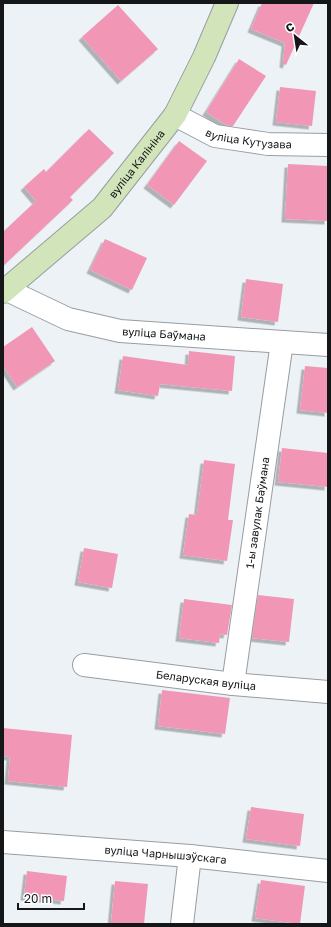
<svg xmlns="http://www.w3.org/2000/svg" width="331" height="927" font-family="'Golos Text',sans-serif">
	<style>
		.building { fill: #f296b6; filter: url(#shadow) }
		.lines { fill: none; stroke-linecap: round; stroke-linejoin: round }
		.street-casing { stroke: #989da1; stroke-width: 24 }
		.secondary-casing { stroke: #989da1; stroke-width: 24 }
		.street { stroke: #fff; stroke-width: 22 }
		.secondary { stroke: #d2e4b9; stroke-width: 22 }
		.labels { text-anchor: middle; stroke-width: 3.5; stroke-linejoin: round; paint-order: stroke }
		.street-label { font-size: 11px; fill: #141618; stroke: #fff }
	</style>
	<defs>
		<filter id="shadow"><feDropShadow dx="-3.5" dy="3.5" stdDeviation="0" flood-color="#0004"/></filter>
	</defs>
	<rect width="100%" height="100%" fill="#edf2f7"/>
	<!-- building -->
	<path class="building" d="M262,3h52l-28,62 -3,-1 2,-21 -34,-14z
		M118,5l40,44 -37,32 -39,-44z
		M239,59l27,17 -33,50 -7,-1 -20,-13z
		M280,87l36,4 -4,35 -36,-4z
		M89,129l25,24 -44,44 3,3 -70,66v-34l33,-31 -12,-14 20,-18 2,3z
		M179,141l28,20 -33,44 -27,-20z
		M288,164l40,2v55l-43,-2z
		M105,239l42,19 -15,32 -42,-20z
		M246,279l37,5 -5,38 -37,-5z
		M32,327l23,34 -38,26 -14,-21v-19z
		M189,351l46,5 -3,35 -72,-7 -2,12 -40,-6 5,-34 65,9z
		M305,366l23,2v45l-28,-3z
		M282,448l46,5v34l-50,-5z
		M204,460l31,4 -7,56h5l-6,41 -44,-6 6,-41 8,1z
		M84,548l34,6 -6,34 -34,-6z
		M258,595l36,4 -5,43 -37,-4z
		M184,599l48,6 -5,30 -7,-1 -1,9 -40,-5z
		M162,690l68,8 -5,36 -67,-8z
		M3,728l69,7 -5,52 -59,-6 2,-24 -7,-1z
		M251,807l53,7 -4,32 -54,-7z
		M27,871l40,5 -3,25 -40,-4z
		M261,880l44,6 -5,38 -45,-6z
		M115,881l33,3 -4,40h-33z"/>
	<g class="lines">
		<defs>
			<g id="street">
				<path id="s1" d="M175,115l40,21 53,8 60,1"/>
				<path id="s2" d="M7,290l61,29 52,12 208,14"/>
				<path id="s3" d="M84,665l149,19 95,8"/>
				<path id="s4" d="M233,684l49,-342"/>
				<path id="s5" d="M3,842l187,14 138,15"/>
				<path d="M182,924l8,-68"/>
			</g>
			<g id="secondary">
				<path id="s6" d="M3,292l99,-84 73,-93 29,-58 23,-54"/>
			</g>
		</defs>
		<!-- street casing -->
		<use href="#street" class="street-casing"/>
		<!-- secondary casing -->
		<use href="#secondary" class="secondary-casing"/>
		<!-- street -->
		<use href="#street" class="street"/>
		<!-- secondary -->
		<use href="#secondary" class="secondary"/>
	</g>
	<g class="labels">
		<!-- street labels -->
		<g class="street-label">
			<text dy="4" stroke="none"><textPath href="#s1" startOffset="79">вуліца Кутузава</textPath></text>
			<text dy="4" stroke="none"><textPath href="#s6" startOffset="186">вуліца Калініна</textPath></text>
			<text dy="4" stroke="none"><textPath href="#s2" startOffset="165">вуліца Баўмана</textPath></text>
			<text dy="4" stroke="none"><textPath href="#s4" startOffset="173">1-ы завулак Баўмана</textPath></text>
			<text dy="4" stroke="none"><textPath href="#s3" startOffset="123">Беларуская вуліца</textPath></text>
			<text dy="4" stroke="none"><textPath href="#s5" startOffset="163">вуліца Чарнышэўскага</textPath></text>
		</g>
	</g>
	<!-- border -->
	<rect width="331" height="927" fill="none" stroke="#141618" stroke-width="8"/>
	<!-- north arrow -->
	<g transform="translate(295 36) rotate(330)" stroke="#ffffff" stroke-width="3" paint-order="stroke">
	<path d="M0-3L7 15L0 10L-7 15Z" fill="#141618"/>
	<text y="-6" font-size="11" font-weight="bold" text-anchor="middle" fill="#141618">С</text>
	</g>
	<!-- scale -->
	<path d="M18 903v6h66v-6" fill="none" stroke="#141618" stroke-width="2"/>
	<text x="24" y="903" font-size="12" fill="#141618" stroke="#ffffff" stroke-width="3" paint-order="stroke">20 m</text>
</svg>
